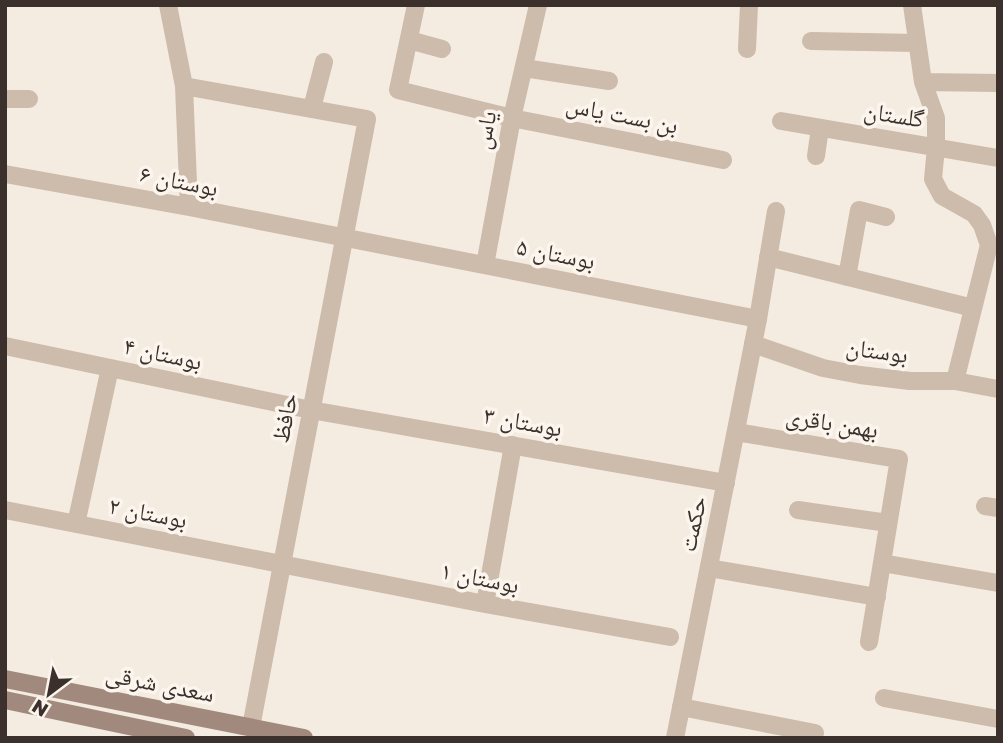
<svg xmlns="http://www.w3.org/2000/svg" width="1003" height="743" font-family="'Golos Text','Noto Naskh Arabic',sans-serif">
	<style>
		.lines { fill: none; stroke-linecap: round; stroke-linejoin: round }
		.minor { stroke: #cdbbac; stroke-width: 18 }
		.tertiary { stroke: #cdbbac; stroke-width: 18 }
		.secondary { stroke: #a18a7d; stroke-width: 18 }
		.labels { text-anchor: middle; stroke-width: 7; stroke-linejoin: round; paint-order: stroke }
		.street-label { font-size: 24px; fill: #3b302b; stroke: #fbf5ee }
	</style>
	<rect width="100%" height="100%" fill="#f4ebe1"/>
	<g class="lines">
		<!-- minor -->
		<path class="minor" d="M168,5l16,81 5,121
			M416,5l-18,85 114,28 211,42
			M912,5l11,77 13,36v29l-3,32 9,17 32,18 8,11 7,20 -34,136
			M409,40l33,9
			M811,41l106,2
			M747,49l2,-44
			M524,68l85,13
			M923,82l75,1
			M184,86l183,33 -116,608
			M5,99h24
			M312,108l12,-46
			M781,121l217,37
			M816,156l4,-28
			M5,174l184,33 569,112 18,-108
			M768,257l205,51
			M485,265l27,-147 26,-113
			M847,277l12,-67 27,7
			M753,344l70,24 37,7 50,6h45l43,8
			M5,346l306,64 415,73
			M736,432l163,27 -30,183
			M985,506l13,2
			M5,510l480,94 185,33
			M798,510l90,13
			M76,524l34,-156
			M882,563l116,20
			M709,568l168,29
			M485,604l28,-159
			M884,698l114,21
			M681,707l134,26"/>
		<!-- tertiary -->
		<path class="tertiary" d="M675,738l83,-419"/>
		<!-- secondary -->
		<path class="secondary" d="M5,679l299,59
			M5,700l181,38"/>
	</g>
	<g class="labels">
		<!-- street labels -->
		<g class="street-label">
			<text transform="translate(622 115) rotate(11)" y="8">بن بست یاس</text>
			<text transform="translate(894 115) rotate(9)" y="8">گلستان</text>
			<text transform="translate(485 130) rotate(-79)" y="8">یاس</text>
			<text transform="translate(179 181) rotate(11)" y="8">بوستان ۶</text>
			<text transform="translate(556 254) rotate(11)" y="8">بوستان ۵</text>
			<text transform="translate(877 351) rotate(8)" y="8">بوستان</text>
			<text transform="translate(163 354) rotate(12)" y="8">بوستان ۴</text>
			<text transform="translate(285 418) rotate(-79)" y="8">حافظ</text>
			<text transform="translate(523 422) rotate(10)" y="8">بوستان ۳</text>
			<text transform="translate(832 423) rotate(9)" y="8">بهمن باقری</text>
			<text transform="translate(148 513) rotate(11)" y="8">بوستان ۲</text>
			<text transform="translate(693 524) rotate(-78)" y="8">حکمت</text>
			<text transform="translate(480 578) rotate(11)" y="8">بوستان ۱</text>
			<text transform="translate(160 684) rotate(11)" y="8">سعدی شرقی</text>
		</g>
	</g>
	<!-- border -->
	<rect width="1003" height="743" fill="none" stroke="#3b302b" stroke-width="14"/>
	<!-- north arrow -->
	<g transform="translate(49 694) rotate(212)" stroke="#fbf5ee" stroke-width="5" paint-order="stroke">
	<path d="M0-5L12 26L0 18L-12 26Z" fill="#3b302b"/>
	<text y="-10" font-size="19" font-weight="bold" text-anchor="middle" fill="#3b302b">N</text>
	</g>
</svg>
